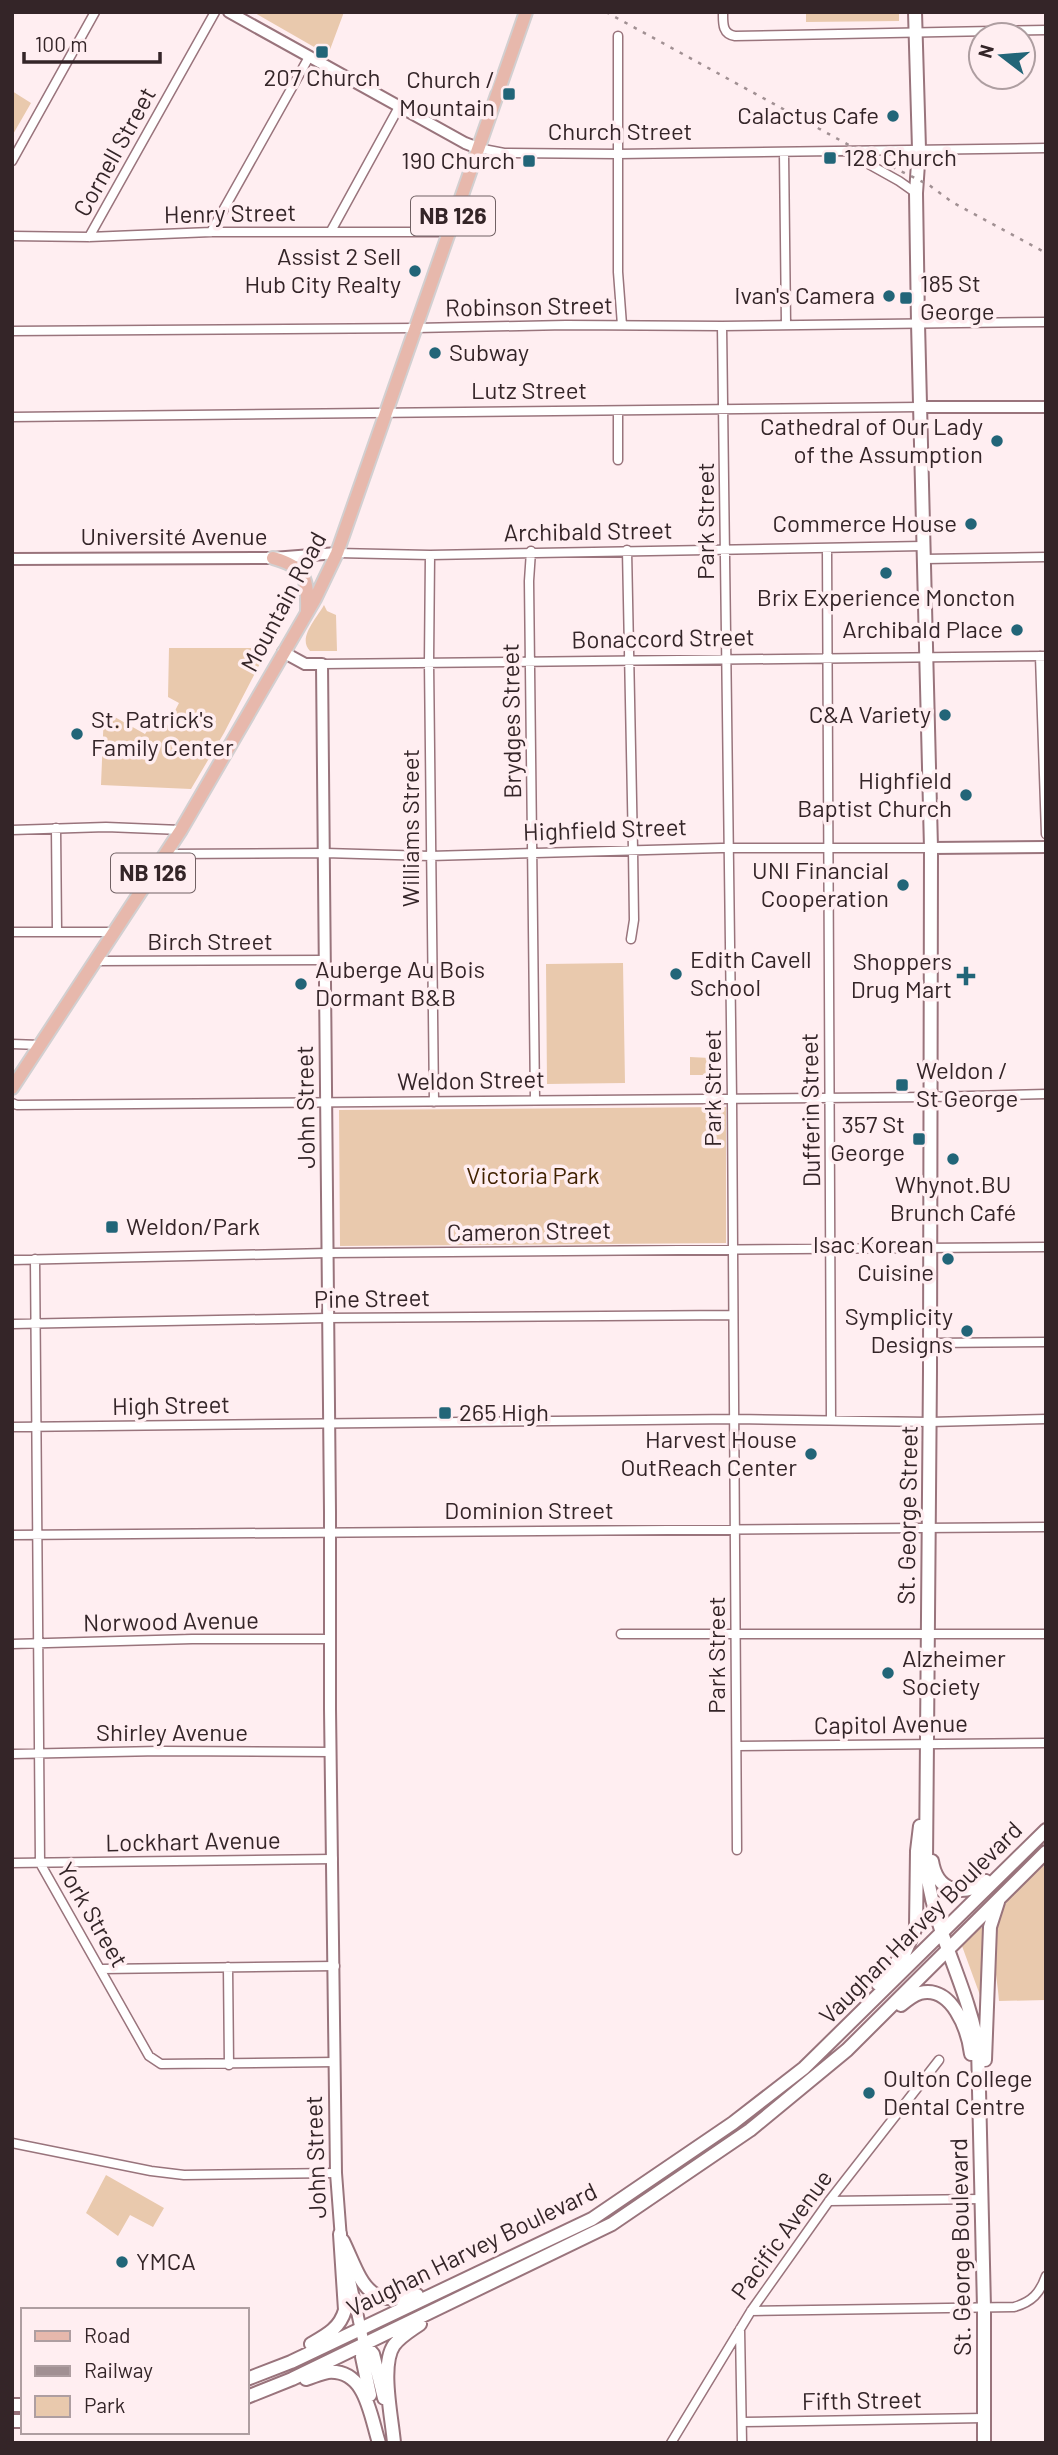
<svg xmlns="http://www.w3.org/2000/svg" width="1058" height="2455" font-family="Barlow,sans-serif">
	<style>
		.green { fill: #e9c9ad }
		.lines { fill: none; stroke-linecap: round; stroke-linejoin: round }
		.minor-casing { stroke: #99747c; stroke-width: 11 }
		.tertiary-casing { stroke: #99747c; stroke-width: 14 }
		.secondary-casing { stroke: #99747c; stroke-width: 16 }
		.primary-casing { stroke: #d2cfd0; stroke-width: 16 }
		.minor { stroke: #fff; stroke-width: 8 }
		.tertiary { stroke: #fff; stroke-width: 10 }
		.secondary { stroke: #fff; stroke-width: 12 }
		.primary { stroke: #e7b8ac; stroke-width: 12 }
		.rail { stroke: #a19093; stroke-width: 2.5; stroke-dasharray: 3.5 7; stroke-linecap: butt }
		.poi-dot { fill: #226578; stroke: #ffeef1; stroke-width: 2.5 }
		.labels { text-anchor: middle; stroke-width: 7; stroke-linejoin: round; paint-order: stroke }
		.shield { fill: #ffeef1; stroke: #716164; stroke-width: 2 }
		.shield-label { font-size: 23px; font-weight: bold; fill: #342528 }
		.poi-label { font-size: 24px; fill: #342528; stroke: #ffeef1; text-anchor: end }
		.street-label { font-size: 24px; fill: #342528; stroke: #ffeef1 }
		.park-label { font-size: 24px; fill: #412200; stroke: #ffeef1 }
	</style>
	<rect width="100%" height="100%" fill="#ffeef1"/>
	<!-- green -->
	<path class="green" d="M253,12h91l-16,43z
		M806,12h93v9l-93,1z
		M12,91l19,12 -19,33z
		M324,605l3,6 9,4 1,36h-27c-13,-13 7,-33 14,-46z
		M169,648h99l-44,85 -33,56 -90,-4 3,-74 41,23 9,-15 13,7 12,-23 -11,-6z
		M623,963l2,120 -78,1 -1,-120z
		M690,1057l20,1v17h-20z
		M726,1107v136l-386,3 -1,-136z
		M1046,1864v136l-47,1c-2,-30 -14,-72 7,-98 11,-15 26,-27 40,-39z
		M980,1928h5l-1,70h-3l-19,-52z
		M106,2175l58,33 -11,19 -23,-12 -12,21 -32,-23z"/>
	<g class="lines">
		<defs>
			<path id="minor" d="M723,12c0,11 -1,22 12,24l311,-6
				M618,36v236l4,53
				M478,148l26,5 113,1 429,-6
				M847,152l52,29 17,12
				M784,153l2,171
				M12,161l83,-149
				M331,231l68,-124
				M211,232l98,-175
				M12,236l77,1 122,-5h237
				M89,237l126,-225
				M722,326l10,773 5,751
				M12,331l404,-3 150,-3 156,1 324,-4
				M12,417l908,-10
				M618,460v-48
				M827,548l4,871
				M627,550l6,300 1,70 -3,19
				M531,551l-2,30 6,519
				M337,553l93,2 493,-9
				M430,555l-1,107 5,440
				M924,559l122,-2
				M1040,656l6,178
				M322,664l724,-8
				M56,828l1,103
				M12,830l94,-3 75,3
				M165,854l160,-1 105,3 291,-8h210
				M12,932h103
				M96,961l229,-1
				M12,1044l28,1
				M12,1103l5,2 914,-8 115,-3
				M35,1259l5,604 109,193 12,8 174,-2
				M12,1260l316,-7 718,-6
				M12,1324l315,-6 405,-3
				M930,1343l116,-1
				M12,1427l723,-8 195,3 116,-3
				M12,1535l1034,-8
				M621,1634h425
				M12,1644l180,-5h138
				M737,1746l309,-3
				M12,1754l148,-3 171,1
				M12,1863l321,-4
				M228,1967l1,98
				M101,1969l234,-3
				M12,2143l139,28 33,4 152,-2
				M829,2201l153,-2
				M751,2311l263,-4c18,-5 26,-14 32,-31
				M740,2329l2,114
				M742,2422l242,-4
				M671,2443l80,-132 78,-110 110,-141"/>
			<path id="tertiary" d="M229,12l236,131 13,5
				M920,407h126
				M12,559l261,-1 64,-5
				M283,652l22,12h17l8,848v197l6,464 5,66
				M931,848l115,-1
				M346,2262l18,82"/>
			<path id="secondary" d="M915,12l4,137 -3,44 2,130 13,525 -1,523 -4,492c5,63 41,120 52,183l6,262v135
				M932,1861c5,31 30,36 54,20
				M878,1984l27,-32 11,-25 1,-76 3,-25
				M901,2005c6,-5 12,-10 19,-12 32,-8 48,37 51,61
				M985,2060l5,-133 8,-25
				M343,2241c19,40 22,68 74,54
				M311,2344c16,-9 29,-16 34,-34l-5,-76
				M364,2344l9,10 11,44
				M364,2344l-2,13 8,38
				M247,2379l44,-17 301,-143 141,-96 71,-55 242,-238
				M306,2379c7,-2 15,-6 22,-7 38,-3 42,43 51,71
				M247,2397l45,-18 320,-155 138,-94 97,-80 199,-198
				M12,2405h11
				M12,2421h11
				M394,2443c-2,-25 -14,-78 0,-98 7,-9 16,-14 26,-21"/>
			<path id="primary" d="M273,558c33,9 35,21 34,53
				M12,1088l169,-258 134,-231 22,-46 189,-541"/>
		</defs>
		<!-- minor casing -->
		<use href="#minor" class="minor-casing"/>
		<!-- tertiary casing -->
		<use href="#tertiary" class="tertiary-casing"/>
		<!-- secondary casing -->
		<use href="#secondary" class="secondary-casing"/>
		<!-- primary casing -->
		<use href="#primary" class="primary-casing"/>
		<!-- minor -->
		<use href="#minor" class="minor"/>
		<!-- tertiary -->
		<use href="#tertiary" class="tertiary"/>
		<!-- secondary -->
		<use href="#secondary" class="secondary"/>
		<!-- primary -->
		<use href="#primary" class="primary"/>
		<!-- rail -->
		<path class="rail" d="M606,12l252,138 71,35 23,17 94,51"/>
	</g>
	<!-- markers -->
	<g class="poi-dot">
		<rect x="315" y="45" width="14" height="14" rx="3.5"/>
		<rect x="502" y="87" width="14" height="14" rx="3.5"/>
		<circle cx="893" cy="116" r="7"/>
		<rect x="823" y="151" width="14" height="14" rx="3.5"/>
		<rect x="522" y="154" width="14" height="14" rx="3.5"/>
		<circle cx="415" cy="271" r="7"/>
		<circle cx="889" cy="296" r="7"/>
		<rect x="899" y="291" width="14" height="14" rx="3.5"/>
		<circle cx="435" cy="353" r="7"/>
		<circle cx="997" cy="441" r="7"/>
		<circle cx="971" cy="524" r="7"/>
		<circle cx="886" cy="573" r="7"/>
		<circle cx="1017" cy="630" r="7"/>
		<circle cx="945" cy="715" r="7"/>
		<circle cx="77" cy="734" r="7"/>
		<circle cx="966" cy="795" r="7"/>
		<circle cx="903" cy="885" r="7"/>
		<circle cx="676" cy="974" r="7"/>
		<path d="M962.5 965.5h7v7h7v7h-7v7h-7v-7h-7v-7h7z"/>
		<circle cx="301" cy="984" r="7"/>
		<rect x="895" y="1078" width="14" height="14" rx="3.5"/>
		<rect x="912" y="1132" width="14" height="14" rx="3.5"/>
		<circle cx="953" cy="1159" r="7"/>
		<rect x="105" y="1220" width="14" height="14" rx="3.5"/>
		<circle cx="948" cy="1259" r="7"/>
		<circle cx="967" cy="1331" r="7"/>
		<rect x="438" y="1406" width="14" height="14" rx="3.5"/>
		<circle cx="811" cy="1454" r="7"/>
		<circle cx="888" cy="1673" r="7"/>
		<circle cx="869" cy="2093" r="7"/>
		<circle cx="122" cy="2262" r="7"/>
	</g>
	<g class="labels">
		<!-- shield labels -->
		<g class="shield">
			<rect x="411" y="196.5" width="84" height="39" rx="5"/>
			<rect x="111" y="853.5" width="84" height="39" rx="5"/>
		</g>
		<g class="shield-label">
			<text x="453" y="224">NB 126</text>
			<text x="153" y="881">NB 126</text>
		</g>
		<!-- poi labels -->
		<g class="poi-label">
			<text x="322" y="86" text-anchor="middle">207 Church</text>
			<text x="495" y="88">Church /<tspan x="495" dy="28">Mountain</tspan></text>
			<text x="879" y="124">Calactus Cafe</text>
			<text x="844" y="166" text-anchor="start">128 Church</text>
			<text x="515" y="169">190 Church</text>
			<text x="401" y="265">Assist 2 Sell<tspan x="401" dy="28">Hub City Realty</tspan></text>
			<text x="920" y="292" text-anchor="start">185 St<tspan x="920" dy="28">George</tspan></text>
			<text x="875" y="304">Ivan's Camera</text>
			<text x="449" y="361" text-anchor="start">Subway</text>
			<text x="983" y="435">Cathedral of Our Lady<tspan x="983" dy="28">of the Assumption</tspan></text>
			<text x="957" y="532">Commerce House</text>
			<text x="886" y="606" text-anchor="middle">Brix Experience Moncton</text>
			<text x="1003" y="638">Archibald Place</text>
			<text x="931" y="723">C&amp;A Variety</text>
			<text x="91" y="728" text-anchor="start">St. Patrick's<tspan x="91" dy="28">Family Center</tspan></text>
			<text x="952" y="789">Highfield<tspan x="952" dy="28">Baptist Church</tspan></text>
			<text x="889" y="879">UNI Financial<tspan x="889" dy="28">Cooperation</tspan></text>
			<text x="690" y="968" text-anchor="start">Edith Cavell<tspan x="690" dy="28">School</tspan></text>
			<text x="952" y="970">Shoppers<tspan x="952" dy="28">Drug Mart</tspan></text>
			<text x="315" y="978" text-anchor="start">Auberge Au Bois<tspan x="315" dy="28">Dormant B&amp;B</tspan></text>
			<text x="916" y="1079" text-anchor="start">Weldon /<tspan x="916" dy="28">St George</tspan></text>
			<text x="905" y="1133">357 St<tspan x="905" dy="28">George</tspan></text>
			<text x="953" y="1193" text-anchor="middle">Whynot.BU<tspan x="953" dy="28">Brunch Café</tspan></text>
			<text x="126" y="1235" text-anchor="start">Weldon/Park</text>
			<text x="934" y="1253">Isac Korean<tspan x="934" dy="28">Cuisine</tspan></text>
			<text x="953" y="1325">Symplicity<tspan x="953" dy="28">Designs</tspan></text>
			<text x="459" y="1421" text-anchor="start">265 High</text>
			<text x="797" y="1448">Harvest House<tspan x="797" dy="28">OutReach Center</tspan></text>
			<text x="902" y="1667" text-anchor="start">Alzheimer<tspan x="902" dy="28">Society</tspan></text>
			<text x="883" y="2087" text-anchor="start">Oulton College<tspan x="883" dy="28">Dental Centre</tspan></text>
			<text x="136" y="2270" text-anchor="start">YMCA</text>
		</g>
		<!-- street labels -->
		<g class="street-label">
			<text x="620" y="140">Church Street</text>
			<text transform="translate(115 152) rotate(-61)" y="8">Cornell Street</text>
			<text transform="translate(230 214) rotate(-1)" y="8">Henry Street</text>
			<text transform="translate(529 307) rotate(-1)" y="8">Robinson Street</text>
			<text x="529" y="399">Lutz Street</text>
			<text transform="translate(706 521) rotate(-90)" y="8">Park Street</text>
			<text transform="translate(588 532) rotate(-1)" y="8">Archibald Street</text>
			<text x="174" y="545">Université Avenue</text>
			<text transform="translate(284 602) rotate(-62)" y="8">Mountain Road</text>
			<text transform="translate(663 639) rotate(-1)" y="8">Bonaccord Street</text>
			<text transform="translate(512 721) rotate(-91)" y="8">Brydges Street</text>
			<text transform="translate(411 828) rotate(-90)" y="8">Williams Street</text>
			<text transform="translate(605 830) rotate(-2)" y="8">Highfield Street</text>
			<text x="210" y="950">Birch Street</text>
			<text transform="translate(471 1081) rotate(-1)" y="8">Weldon Street</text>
			<text transform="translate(713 1088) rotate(-90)" y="8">Park Street</text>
			<text transform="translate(306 1107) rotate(-91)" y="8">John Street</text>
			<text transform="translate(811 1110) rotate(-91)" y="8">Dufferin Street</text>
			<text transform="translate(529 1232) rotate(-1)" y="8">Cameron Street</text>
			<text transform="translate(372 1299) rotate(-1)" y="8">Pine Street</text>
			<text transform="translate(171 1406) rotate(-1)" y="8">High Street</text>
			<text x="529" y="1519">Dominion Street</text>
			<text transform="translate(908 1515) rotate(-89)" y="8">St. George Street</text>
			<text transform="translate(171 1622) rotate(-1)" y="8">Norwood Avenue</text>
			<text transform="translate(717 1655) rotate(-90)" y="8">Park Street</text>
			<text transform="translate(891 1725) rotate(-1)" y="8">Capitol Avenue</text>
			<text x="172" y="1741">Shirley Avenue</text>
			<text transform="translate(193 1842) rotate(-1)" y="8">Lockhart Avenue</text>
			<text transform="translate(92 1915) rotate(60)" y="8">York Street</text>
			<text transform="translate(921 1923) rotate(-45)" y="8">Vaughan Harvey Boulevard</text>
			<text transform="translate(316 2157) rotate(-92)" y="8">John Street</text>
			<text transform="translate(782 2235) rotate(-54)" y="8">Pacific Avenue</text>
			<text transform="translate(961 2247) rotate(-91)" y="8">St. George Boulevard</text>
			<text transform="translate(472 2250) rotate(-26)" y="8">Vaughan Harvey Boulevard</text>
			<text transform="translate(862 2401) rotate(-1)" y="8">Fifth Street</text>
		</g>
		<!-- park labels -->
		<g class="park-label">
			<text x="533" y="1184">Victoria Park</text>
		</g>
	</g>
	<!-- border -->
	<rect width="1058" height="2455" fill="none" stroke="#342528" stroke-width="28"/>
	<!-- legend -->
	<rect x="21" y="2308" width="228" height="126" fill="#ffeef1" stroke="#ae9ea1" stroke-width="2"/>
	<rect x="35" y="2331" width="35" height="10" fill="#e7b8ac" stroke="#ae9ea1" stroke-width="2"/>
	<text x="84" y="2343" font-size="21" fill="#342528">Road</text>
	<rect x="35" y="2366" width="35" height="10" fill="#a19093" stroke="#ae9ea1" stroke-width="2"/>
	<text x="84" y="2378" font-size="21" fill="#342528">Railway</text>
	<rect x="35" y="2396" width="35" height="21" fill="#e9c9ad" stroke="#ae9ea1" stroke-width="2"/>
	<text x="84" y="2413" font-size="21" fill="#342528">Park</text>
	<!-- north arrow -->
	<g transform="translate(1002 56) rotate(286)"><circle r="33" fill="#ffeef1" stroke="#ae9ea1" stroke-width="2"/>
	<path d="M0-5L12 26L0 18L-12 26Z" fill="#226578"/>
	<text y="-10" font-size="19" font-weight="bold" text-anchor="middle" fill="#342528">N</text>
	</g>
	<!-- scale -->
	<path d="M24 52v10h136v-10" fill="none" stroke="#342528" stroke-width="3.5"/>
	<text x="35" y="52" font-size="21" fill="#342528" stroke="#ffeef1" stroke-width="5" paint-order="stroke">100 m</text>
</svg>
